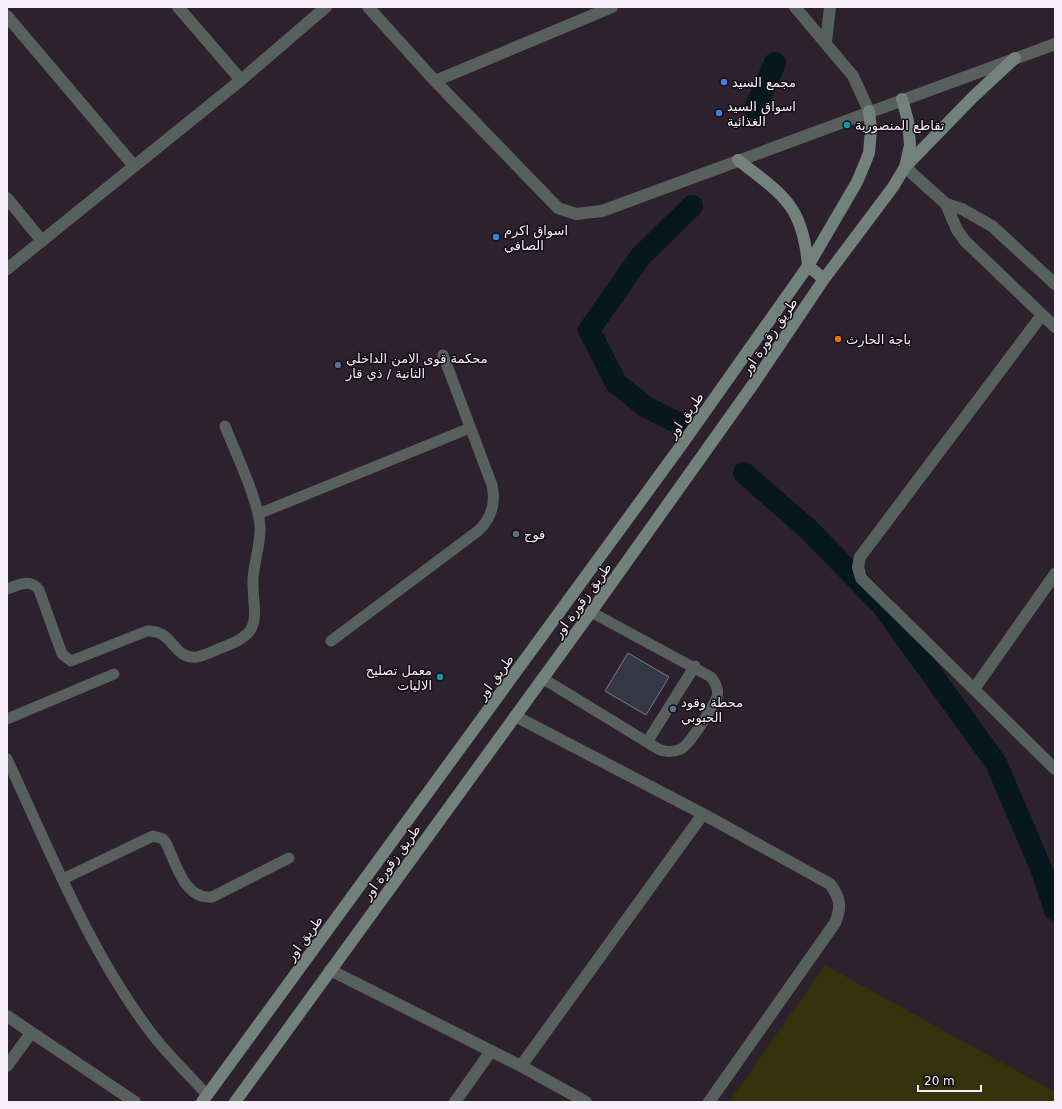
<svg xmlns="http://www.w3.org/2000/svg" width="1062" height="1109" font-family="'DejaVu Sans',Cairo,sans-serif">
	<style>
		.green { fill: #32330a }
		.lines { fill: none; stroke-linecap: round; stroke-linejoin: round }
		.canal { stroke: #07171e; stroke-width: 22 }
		.building { fill: #353646; stroke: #797a8c }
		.lane { stroke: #57605d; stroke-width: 11 }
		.street { stroke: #57605d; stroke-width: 12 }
		.secondary { stroke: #72817c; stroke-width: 12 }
		.shop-dot { fill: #3f7fe0; stroke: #120d12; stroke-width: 1.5 }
		.culture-dot { fill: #0f9aa8; stroke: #120d12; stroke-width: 1.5 }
		.food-dot { fill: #e8710a; stroke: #120d12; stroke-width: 1.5 }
		.service-dot { fill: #5c6f8a; stroke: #120d12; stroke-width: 1.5 }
		.labels { text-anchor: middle; stroke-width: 3; stroke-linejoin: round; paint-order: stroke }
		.poi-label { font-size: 13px; fill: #f6eef6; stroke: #120d12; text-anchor: start }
		.street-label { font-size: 13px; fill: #f6eef6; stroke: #120d12 }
	</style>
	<rect width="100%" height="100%" fill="#2d212d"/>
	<!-- green -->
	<path class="green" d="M825,965l230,127v10h-326z"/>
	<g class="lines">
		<!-- canal -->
		<path class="canal" d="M755,108l20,-45
			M680,424l-34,-17 -30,-24 -27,-53 52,-74 51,-50
			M744,473l64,56 74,76 114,158 45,105 14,42"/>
	</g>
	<!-- building -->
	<path class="building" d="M628,653l41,24 -23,38 -41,-24z"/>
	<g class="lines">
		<!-- lane -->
		<path class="lane" d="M258,514l212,-86
			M7,589c12,-4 23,-11 32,1l23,64 9,7 76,-30c26,-2 26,29 50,26 10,-2 20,-8 29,-11 40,-15 26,-32 27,-67 1,-18 8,-35 7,-53 -2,-27 -25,-74 -35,-100
			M331,641l147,-110c14,-13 18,-28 14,-46l-49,-130
			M542,678l118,72c7,2 14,2 21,-1 9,-5 32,-42 36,-52 2,-7 -2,-15 -6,-20l-120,-65
			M7,719l107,-45
			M647,742l48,-76
			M7,759c43,92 83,194 145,275 17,22 37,41 55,61
			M63,879l90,-43 10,3 3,4c10,20 18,57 46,54l77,-39"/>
		<!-- street -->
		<path class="street" d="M178,7l63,73
			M368,7l67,74 123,127 18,6 26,-3 453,-167
			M795,7l58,69 16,35
			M7,16l127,150
			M826,42l4,-35
			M435,81l177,-74
			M905,167l41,37 16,5 30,17 63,58
			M7,198l35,43
			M946,204l11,26 8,11 90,86
			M7,269l234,-189 85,-73
			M1042,315l-182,242 -2,10 3,11 194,191
			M974,689l81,-115
			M515,716l188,98 127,70c10,13 12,23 5,39l-126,179
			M330,970l191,96 65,36
			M7,1016l128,86
			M7,1066l24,-33
			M521,1066l182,-252
			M455,1102l36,-51"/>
		<!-- secondary -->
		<path class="secondary" d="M738,160c45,35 65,45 70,106l16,13
			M906,166l67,-69 42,-39
			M202,1102l478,-655 128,-181 49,-84 8,-19 4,-10 2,-23 -2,-19
			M235,1102l356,-490 163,-229 70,-104 69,-92 12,-20 5,-22 -2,-24 -6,-22"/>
	</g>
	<!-- markers -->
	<g class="shop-dot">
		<circle cx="724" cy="82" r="4"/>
		<circle cx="719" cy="113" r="4"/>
		<circle cx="496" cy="237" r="4"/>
	</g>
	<g class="culture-dot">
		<circle cx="847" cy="125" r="4"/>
		<circle cx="440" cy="677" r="4"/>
	</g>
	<circle class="food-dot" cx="838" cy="339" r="4"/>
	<g class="service-dot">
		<circle cx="338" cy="365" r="4"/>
		<circle cx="516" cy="534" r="4"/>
		<circle cx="673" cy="709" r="4"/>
	</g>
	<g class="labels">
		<!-- poi labels -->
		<g class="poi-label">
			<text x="732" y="87">مجمع السيد</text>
			<text x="727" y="111">اسواق السيد<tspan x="727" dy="15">الغذائية</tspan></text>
			<text x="855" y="130">تقاطع المنصورية</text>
			<text x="504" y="235">اسواق اكرم<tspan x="504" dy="15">الصافي</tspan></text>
			<text x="846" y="344">باجة الحارث</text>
			<text x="346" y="363">محكمة قوى الامن الداخلي<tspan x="346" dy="15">الثانية / ذي قار</tspan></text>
			<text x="524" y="539">فوج</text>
			<text x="432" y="675" text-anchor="end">معمل تصليح<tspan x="432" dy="15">الاليات</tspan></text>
			<text x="681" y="707">محطة وقود<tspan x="681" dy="15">الحبوبي</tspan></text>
		</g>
		<!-- street labels -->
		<g class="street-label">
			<text transform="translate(769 336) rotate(-56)" y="5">طريق زقورة اور</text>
			<text transform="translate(685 415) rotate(-55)" y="5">طريق اور</text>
			<text transform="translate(582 600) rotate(-54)" y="5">طريق زقورة اور</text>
			<text transform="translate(495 677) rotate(-54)" y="5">طريق اور</text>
			<text transform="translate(391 862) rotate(-54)" y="5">طريق زقورة اور</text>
			<text transform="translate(304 938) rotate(-54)" y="5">طريق اور</text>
		</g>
	</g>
	<!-- border -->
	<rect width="1062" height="1109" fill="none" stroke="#f6eef6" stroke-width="16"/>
	<!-- scale -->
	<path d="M918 1085v6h63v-6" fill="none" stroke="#f6eef6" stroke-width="2"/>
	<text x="924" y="1085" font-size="12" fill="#f6eef6" stroke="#120d12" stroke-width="3" paint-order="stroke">20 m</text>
</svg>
